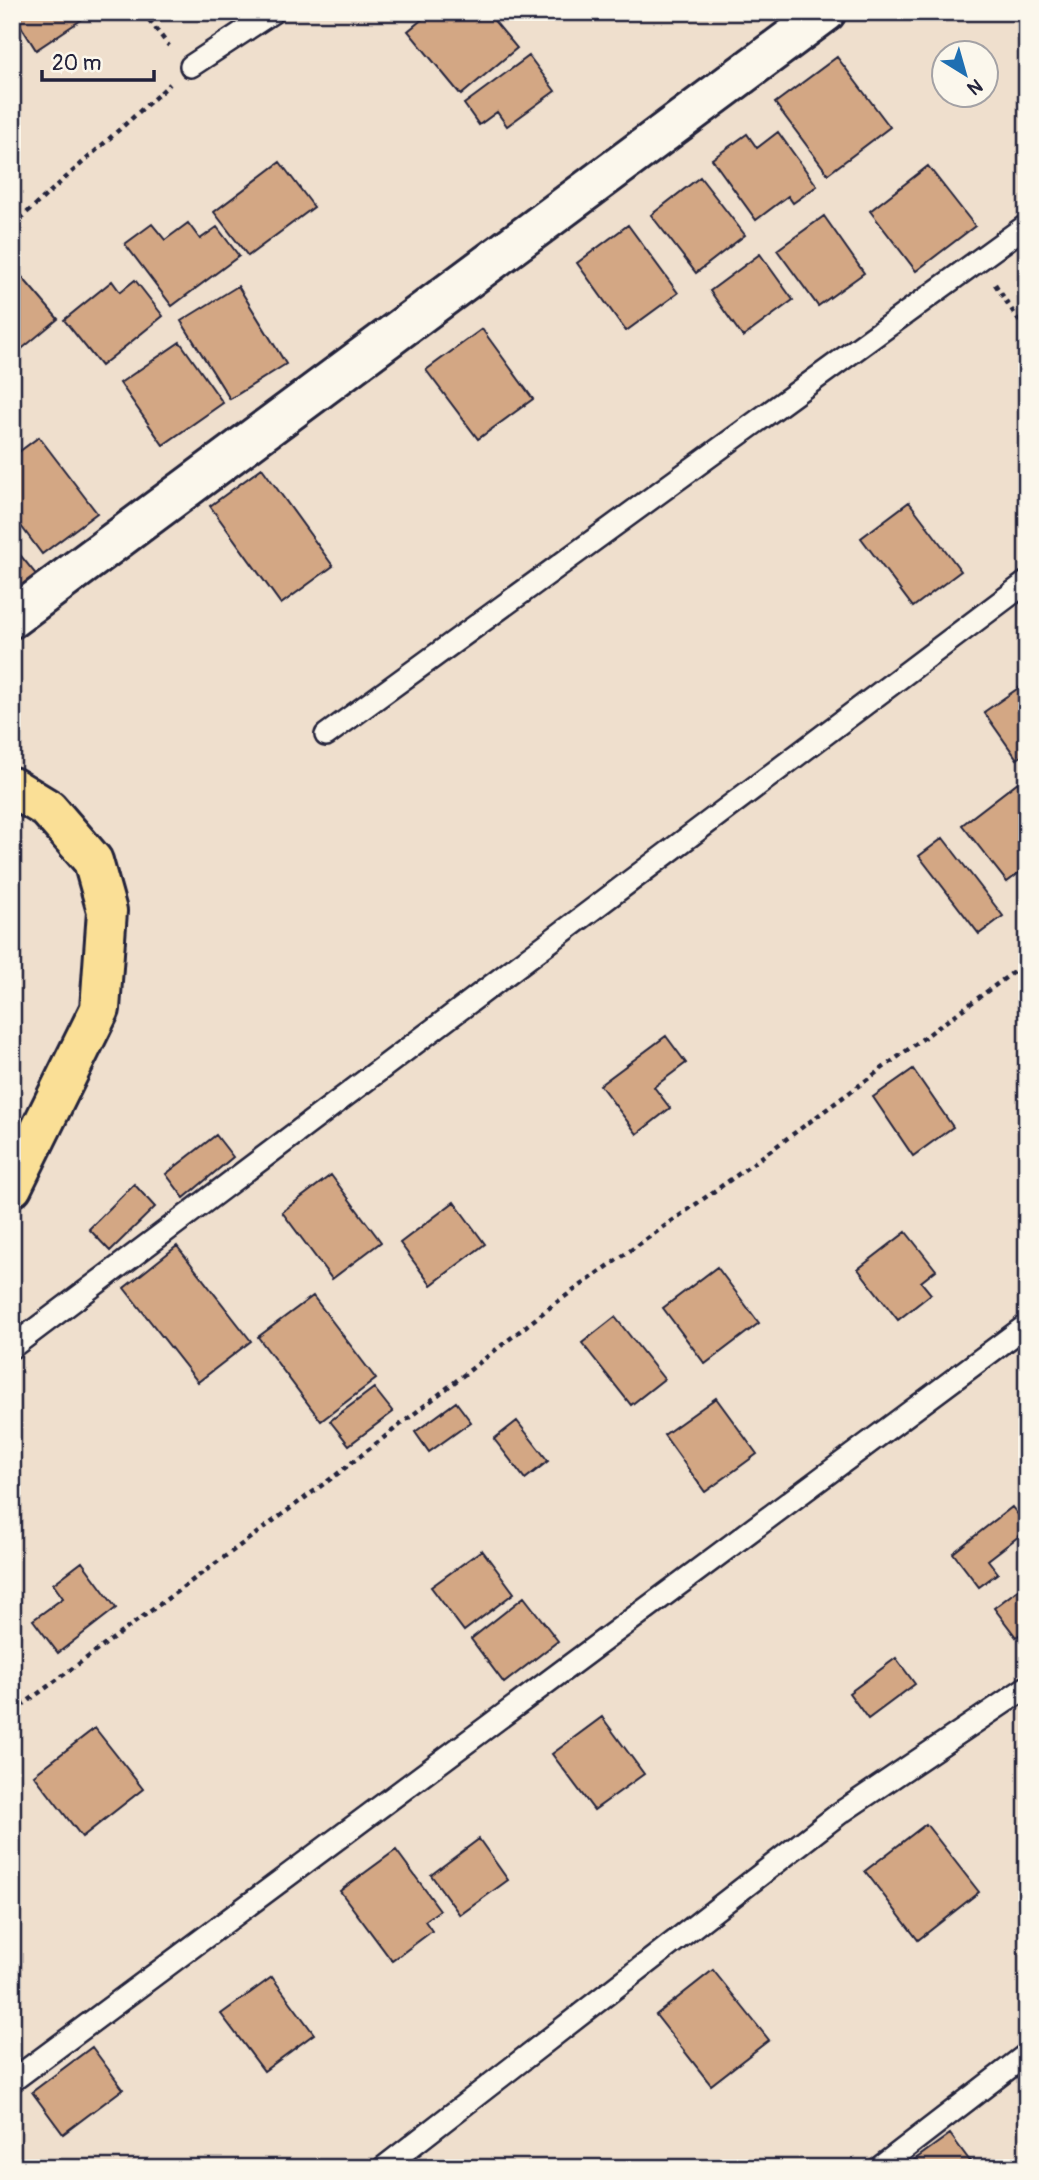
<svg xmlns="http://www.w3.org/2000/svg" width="1039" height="2180" font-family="Pangolin,sans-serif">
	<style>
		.building { fill: #d3a784; stroke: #22223b; stroke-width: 2 }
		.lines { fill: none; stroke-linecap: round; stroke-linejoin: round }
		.lane-casing { stroke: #22223b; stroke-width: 26 }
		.street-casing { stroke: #22223b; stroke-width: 44 }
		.primary-casing { stroke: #22223b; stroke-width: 44 }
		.path { stroke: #22223b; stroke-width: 4.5; stroke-dasharray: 5 5; stroke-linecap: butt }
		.lane { stroke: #fbf7ec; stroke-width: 21 }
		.street { stroke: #fbf7ec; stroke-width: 38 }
		.primary { stroke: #fadf96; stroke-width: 38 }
	</style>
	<rect width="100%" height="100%" fill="#efdfcd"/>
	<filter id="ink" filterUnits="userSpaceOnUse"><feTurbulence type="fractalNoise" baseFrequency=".0143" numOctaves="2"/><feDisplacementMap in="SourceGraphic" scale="14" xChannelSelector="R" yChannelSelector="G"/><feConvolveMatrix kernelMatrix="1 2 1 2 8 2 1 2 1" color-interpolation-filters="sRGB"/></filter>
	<g filter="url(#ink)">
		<!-- building -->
		<path class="building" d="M12,12h81l-57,38z
			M431,12h56l30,36 -56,47 -53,-64z
			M529,56l26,35 -48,35 -10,-14 -18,13 -15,-21z
			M837,57l53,70 -62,47 -53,-71z
			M778,132l39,54 -24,17 -5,-7 -32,24 -44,-61 35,-25 10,14z
			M280,162l34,45 -66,49 -34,-44z
			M928,166l47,60 -59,45 -46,-60z
			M700,177l45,58 -49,38 -45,-58z
			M824,216l40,57 -46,33 -41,-56z
			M188,223l12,16 17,-12 22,29 -67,50 -47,-62 27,-20 13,16z
			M628,225l50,68 -52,38 -49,-68z
			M760,254l33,46 -50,37 -33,-46z
			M22,277l36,42 -46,38v-72z
			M135,280l28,36 -62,50 -37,-46 48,-39 8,11z
			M238,286l48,78 -56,35 -49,-78z
			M482,329l51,70 -55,40 -52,-69z
			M180,342l43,61 -60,42 -43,-62z
			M39,437l58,76 -55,41 -30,-40v-57z
			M262,468l71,98 -52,38 -71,-98z
			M909,502l52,69 -48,36 -52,-69z
			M12,545l27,33 -27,21z
			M1027,682v70l-10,7 -33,-47z
			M1018,782l9,11v74l-20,15 -45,-57z
			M943,838l60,78 -24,18 -60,-78z
			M666,1036l20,27 -32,24 16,21 -33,26 -37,-49z
			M913,1069l40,58 -40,29 -40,-59z
			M216,1135l17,22 -49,41 -18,-24z
			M331,1175l50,67 -49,37 -50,-67z
			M134,1184l21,23 -45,44 -21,-22z
			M454,1202l31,42 -54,41 -31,-42z
			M906,1232l30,38 -15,12 10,12 -33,26 -40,-51z
			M177,1246l74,95 -53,41 -74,-94z
			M717,1267l42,56 -54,41 -42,-56z
			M313,1296l63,83 -55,42 -63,-84z
			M615,1317l49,62 -33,26 -49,-62z
			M374,1388l19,24 -44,33 -19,-24z
			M716,1398l41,56 -52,38 -41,-57z
			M456,1402l15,20 -42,30 -14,-20z
			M517,1421l31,40 -23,18 -31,-40z
			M1012,1507l15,19v4l-39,30 10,13 -19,14 -26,-34z
			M482,1550l32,43 -50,38 -33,-44z
			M82,1562l34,46 -58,45 -25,-33 30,-22 -10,-14z
			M1027,1583v46l-11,8 -22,-29z
			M524,1597l34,44 -54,42 -33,-44z
			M896,1658l19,26 -47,35 -19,-26z
			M602,1717l42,57 -50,36 -42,-56z
			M95,1728l48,61 -61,48 -48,-62z
			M926,1824l53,68 -61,48 -53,-69z
			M479,1839l29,41 -48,35 -29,-40z
			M396,1850l44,60 -15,11 7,10 -40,30 -52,-70z
			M713,1970l56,70 -58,45 -55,-70z
			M272,1977l42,57 -50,37 -43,-57z
			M92,2047l31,42 -60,45 -31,-42z
			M950,2134l25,34h-72z"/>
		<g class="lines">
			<defs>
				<path id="lane" d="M191,66l82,-54
					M326,735l701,-510
					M12,1347l1015,-765
					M12,2081l1015,-756
					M383,2168l457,-355 187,-126
					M879,2168l148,-114"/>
				<path id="street" d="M12,618l814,-606"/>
				<path id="primary" d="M12,787l36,22 45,52 14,50 -7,98 -88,178"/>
			</defs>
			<!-- lane casing -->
			<use href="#lane" class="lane-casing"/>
			<!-- street casing -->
			<use href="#street" class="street-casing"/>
			<!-- primary casing -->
			<use href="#primary" class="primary-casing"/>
			<!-- path -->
			<path class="path" d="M143,12l26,34
				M12,226l158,-142
				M995,284l32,49
				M12,1710l5,-1 319,-234 217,-170 187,-132 287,-211"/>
			<!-- lane -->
			<use href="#lane" class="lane"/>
			<!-- street -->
			<use href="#street" class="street"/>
			<!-- primary -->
			<use href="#primary" class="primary"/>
		</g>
	</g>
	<!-- margin -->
	<rect width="1039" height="2180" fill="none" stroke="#fbf7ec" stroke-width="42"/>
	<rect x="21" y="21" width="997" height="2138" fill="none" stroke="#22223b" stroke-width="2.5" filter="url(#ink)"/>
	<!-- north arrow -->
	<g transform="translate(965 74) rotate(143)"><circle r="33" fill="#fbf7ec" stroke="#a4a2a5" stroke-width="2"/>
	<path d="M0-5L12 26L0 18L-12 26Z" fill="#1f6fb2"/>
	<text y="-10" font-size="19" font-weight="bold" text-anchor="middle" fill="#22223b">N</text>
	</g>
	<!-- scale -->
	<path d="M42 70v10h112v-10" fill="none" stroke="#22223b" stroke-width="3.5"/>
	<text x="52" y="70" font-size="21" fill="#22223b" stroke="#fbf7ec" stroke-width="5" paint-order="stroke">20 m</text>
</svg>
